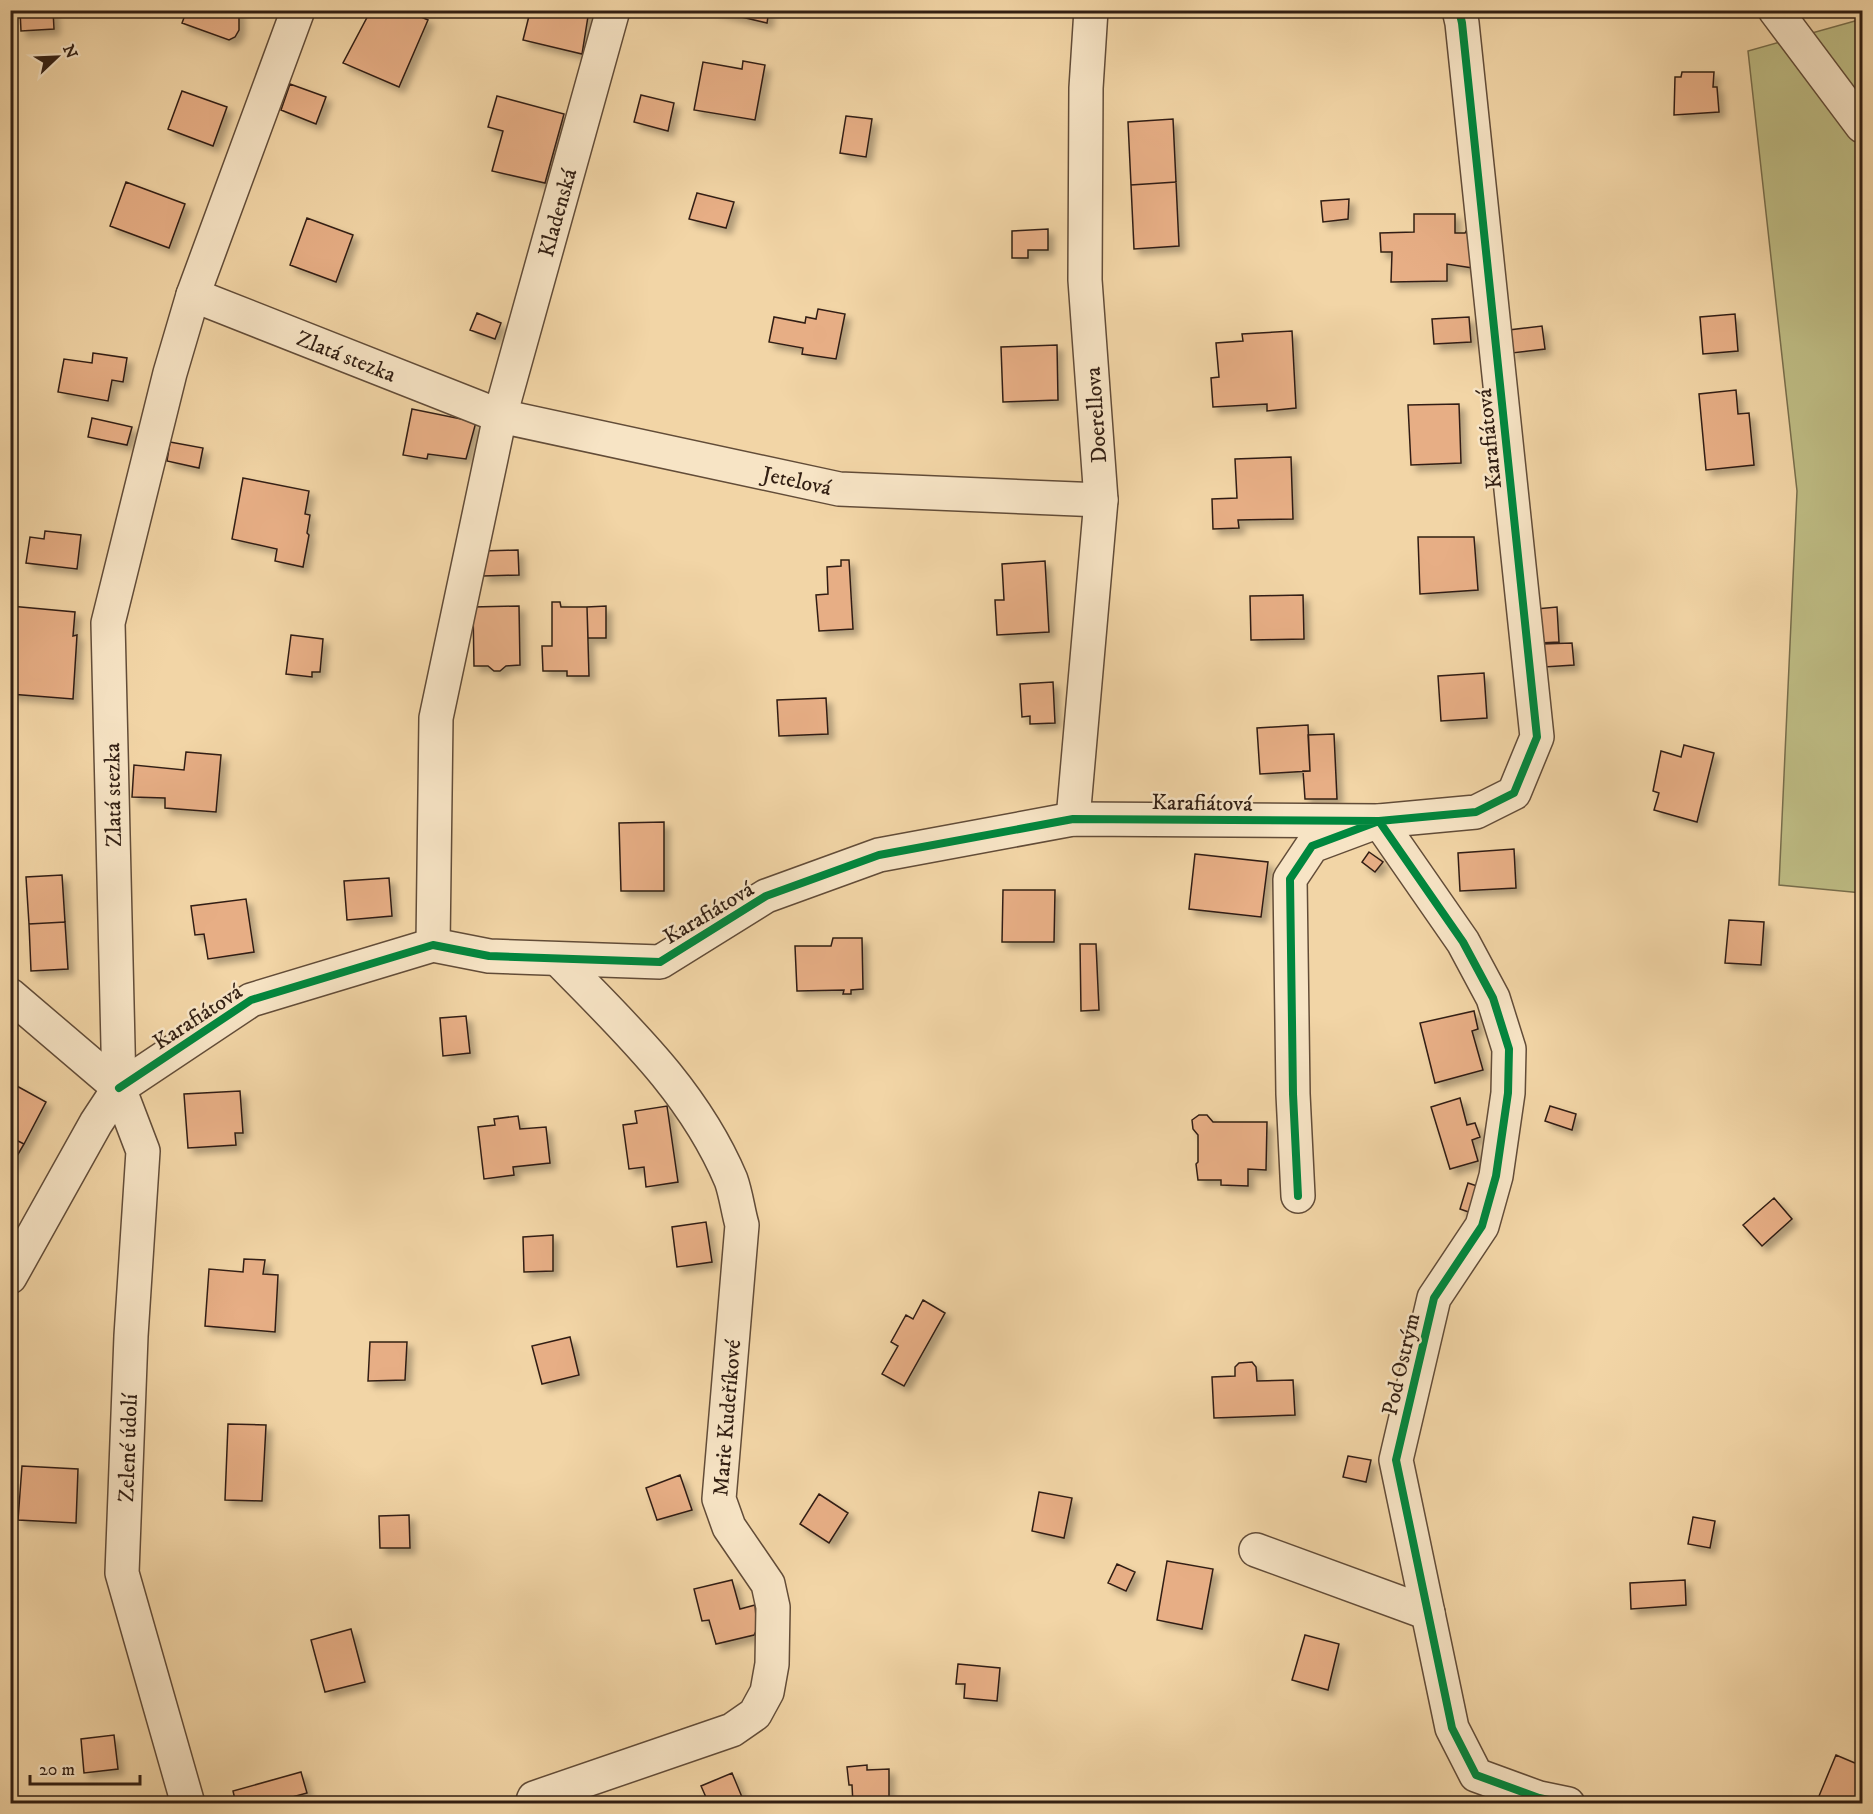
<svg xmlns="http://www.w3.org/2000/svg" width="1873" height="1814" font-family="'IM FELL DW Pica',serif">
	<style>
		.green { fill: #bebc84; stroke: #786e4c; stroke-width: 1.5 }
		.building { fill: #e7ae85; stroke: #321f13; stroke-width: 1.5; filter: url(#shadow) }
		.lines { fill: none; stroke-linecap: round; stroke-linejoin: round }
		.minor-casing { stroke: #624c38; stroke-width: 36 }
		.minor { stroke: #f7e4c5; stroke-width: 33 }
		.cycleway-casing { stroke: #f7e4c5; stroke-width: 11 }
		.cycleway { stroke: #00873e; stroke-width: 8 }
		.labels { text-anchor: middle; stroke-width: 5; stroke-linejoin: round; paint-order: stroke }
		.street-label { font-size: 22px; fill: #321f13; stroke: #f7e4c5 }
	</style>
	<defs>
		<filter id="shadow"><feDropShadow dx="5.5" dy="5.5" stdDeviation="3" flood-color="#0004"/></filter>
	</defs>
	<rect width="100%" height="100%" fill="#f2d5a6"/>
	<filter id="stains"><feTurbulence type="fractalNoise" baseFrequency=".00333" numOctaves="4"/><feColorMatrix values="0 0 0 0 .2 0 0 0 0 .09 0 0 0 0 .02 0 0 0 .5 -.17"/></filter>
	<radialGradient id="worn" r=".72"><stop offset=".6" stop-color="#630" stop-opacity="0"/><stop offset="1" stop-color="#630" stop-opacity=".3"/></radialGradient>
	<!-- green -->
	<path class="green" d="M1862,19v874l-83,-8 18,-394 -49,-440z"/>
	<!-- building -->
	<path class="building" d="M20,10h33l1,19 -33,2z
		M187,10h52v20l-4,7 -6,3 -47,-17z
		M371,10h35l22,10 -29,67 -56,-24z
		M523,10h66l-7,44 -59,-14 6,-24 -7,-2z
		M712,10h57l-2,13z
		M743,61l22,4 -10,55 -61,-10 9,-48 39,7z
		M1682,72h32l-1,15h4l2,25 -45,3 1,-38h6z
		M290,84l36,13 -10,27 -35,-14z
		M182,91l45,16 -14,39 -45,-17z
		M641,95l33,8 -6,28 -34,-9z
		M497,96l67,18 -19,69 -53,-12 11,-40 -15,-4z
		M846,116l26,3 -6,38 -26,-4z
		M1173,119l3,63 -45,3 -3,-63z
		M126,182l59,22 -16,44 -59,-22z
		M1176,182l3,64 -45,3 -3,-64z
		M697,193l37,9 -8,26 -37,-9z
		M1349,199l-1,20 -25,3 -2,-21z
		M1414,214h41v19h10l4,-7 4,42 -26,-4v17l-56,1 1,-30h-11l-1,-19 34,-1z
		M307,218l46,17 -17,47 -46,-17z
		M1048,229v21h-20v8h-16v-27z
		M818,309l27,5 -9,45 -34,-5 1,-6 -34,-6 5,-25 31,6 1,-6 10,2z
		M477,313l24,10 -6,16 -25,-9z
		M1735,314l3,37 -35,3 -3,-37z
		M1469,317l2,25 -37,2 -2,-25z
		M1542,326l3,23 -33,4 -3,-23z
		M1292,331l4,77 -29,3v-7l-54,3 -2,-29 8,-1 -3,-34 27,-2 -1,-7z
		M1057,345l1,55 -55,2 -2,-55z
		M93,353l34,5 -4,24 -11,-2 -4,21 -50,-9 6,-33 28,4z
		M1736,390l2,24 11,-1 5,52 -48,5 -7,-76z
		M1459,404l2,59 -50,2 -3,-60z
		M412,409l64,13 -10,37 -38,-5 -1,5 -24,-4z
		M92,418l40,9 -5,18 -39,-8z
		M170,442l33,6 -4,20 -32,-7z
		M1291,457l2,62 -55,1 1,8 -26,1 -1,-30 25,-1 -2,-39z
		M243,478l66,13 -4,23 5,1 -3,18 2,2 -6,32 -28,-6 2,-12 -45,-10z
		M45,531l36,4 -4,34 -51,-6 4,-26 14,2z
		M1418,537h56l4,53 -58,4z
		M518,550l1,25 -36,1v-25z
		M841,560h8l4,69 -34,2 -3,-36 12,-1 -1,-27 14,-1z
		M1045,561l4,71 -52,3 -2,-35h9l-2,-36z
		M1303,595l1,44 -53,1 -1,-44z
		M552,602h8l1,5h26l2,69h-22v-5h-24l-1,-25h10z
		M10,606l65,6 -2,24 4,-1 -4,64 -63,-5z
		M519,606l1,59 -14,1 -6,5h-6l-6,-5h-14l-1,-59z
		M606,606v32h-18l-1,-31z
		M1557,607l2,35 -20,1 -3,-34z
		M291,635l32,4 -3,33h-8v5l-26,-3z
		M1572,643l2,22 -30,2 -2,-23z
		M1484,673l3,45 -46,3 -3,-45z
		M1053,682l2,41 -25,1v-8l-8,1 -2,-33z
		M826,698l2,36 -49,2 -2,-36z
		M1308,725l2,46 -50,3 -3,-46z
		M1334,734l3,65h-32l-2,-28h7l-2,-36z
		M1684,745l30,8 -17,69 -43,-12 5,-17 -6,-2 8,-40 20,6z
		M186,752l35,3 -5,57 -51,-4v-10l-33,-1 2,-32 50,5z
		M664,822v69h-43l-2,-68z
		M1514,849l2,39 -56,3 -2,-38z
		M1369,852l14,10 -8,10 -13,-10z
		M1195,854l73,8 -7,55 -72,-8z
		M62,875l3,47 -36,2 -3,-47z
		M389,878l3,38 -45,4 -3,-39z
		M1003,890h52l-1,52h-52z
		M246,899l8,53 -46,7 -4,-25 -9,1 -4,-29z
		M1729,920l35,2 -3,43 -36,-2z
		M65,922l3,47 -37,2 -2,-47z
		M833,938h29l1,51 -12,1v4h-8l1,-4 -47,1 -2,-45h36z
		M1080,944h16l3,66 -18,1z
		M1474,1011l4,18 -6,2 11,39 -48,13 -15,-60z
		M466,1016l4,37 -27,3 -3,-38z
		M15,1085l31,17 -22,42 -14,-7v-44z
		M240,1091l3,42h-8l1,12 -48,3 -4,-54z
		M1460,1098l7,27 8,-2 5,14 -8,3 6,21 -28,8 -19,-62z
		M667,1106l11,76 -32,5 -2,-20 -15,2 -6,-44 14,-2 -2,-12z
		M1550,1106l26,8 -4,16 -27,-9z
		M1199,1115h8l6,7h54l-1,48 -18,-1v17l-27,-1v-5h-23l-2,-16 2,-2v-27l-5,-6 -1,-9z
		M518,1116l2,13 26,-2 4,36 -37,4 1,8 -30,4 -6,-52 17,-2 -1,-6z
		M10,1137l14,7 -14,24z
		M1468,1183l21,7 -9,26 -20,-7z
		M1774,1198l18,21 -30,27 -19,-21z
		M706,1222l6,40 -35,5 -5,-40z
		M553,1235v36l-29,1 -1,-35z
		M244,1259l21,1 -2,14 15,1 -3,57 -70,-6 4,-57 34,3z
		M923,1300l22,13 -41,73 -22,-12 16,-28 -7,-4 15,-27 7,4z
		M570,1337l9,38 -37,9 -10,-38z
		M370,1342h37l-2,38 -37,1z
		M1252,1362l4,5 1,14 36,-1 2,35 -81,3 -2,-41 23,-1v-9l4,-4z
		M228,1424l38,1 -4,76 -37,-1z
		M1348,1456l23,4 -5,22 -23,-5z
		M22,1466l56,3 -2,54 -58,-3z
		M680,1475l12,35 -35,10 -11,-32z
		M1039,1492l33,6 -8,40 -32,-7z
		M819,1494l29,19 -19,30 -29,-19z
		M409,1515l1,33h-30l-1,-32z
		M1693,1517l22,4 -5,27 -22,-4z
		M1167,1561l46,8 -11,60 -45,-9z
		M1117,1564l18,8 -9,19 -18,-8z
		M732,1580l8,29 15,-4 2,24 -3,6 -38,9 -7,-24 -7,1 -8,-32z
		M1685,1580l1,25 -55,4 -1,-26z
		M351,1629l14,53 -40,10 -14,-52z
		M1305,1635l34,9 -11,46 -36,-10z
		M958,1664l42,4 -3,33 -33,-3 1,-14h-9z
		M114,1735l4,34 -34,4 -3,-34z
		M1836,1755l26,11v38h-24l-19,-8z
		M867,1765v5l22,-1v35h-36l-1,-19h-3l-2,-18z
		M301,1772l6,21 -26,7 1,4h-46l-3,-13z
		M732,1773l10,24 -15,7h-18l-8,-18z"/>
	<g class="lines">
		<defs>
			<g id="minor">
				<path d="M1775,10l87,116"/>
				<path id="s1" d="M193,295l307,121 339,73 262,11"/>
				<path d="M1073,819l28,-319 -16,-220 1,-192 5,-78"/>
				<path id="s2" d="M433,945l3,-227 64,-302 113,-406"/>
				<path d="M10,995l109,93 24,63 -12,185 -9,237 66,231"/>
				<path d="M119,1088l132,-88 182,-55 56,11 171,6 106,-66 113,-41 194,-36 306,2 97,-9 38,-19 23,-56 -75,-714 -3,-13"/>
				<path d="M1298,1196l-5,-102 -3,-215 22,-33 67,-25 84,121 30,56 16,51 -1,44 -12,83 -14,50 -48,72 -38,162 56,268 24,47 63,23 29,6"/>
				<path d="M10,1277l86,-154 23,-35 -11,-465 62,-250 23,-78 105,-285"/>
				<path d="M1256,1550l172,63"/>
				<path id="s3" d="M532,1804l2,-6 198,-68 23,-16 12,-22 5,-28 1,-57 -5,-23 -39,-57 -10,-28 23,-274c-4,-14 -6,-31 -11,-45 -38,-90 -106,-152 -172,-220"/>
			</g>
		</defs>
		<!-- minor casing -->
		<use href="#minor" class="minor-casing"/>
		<!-- minor -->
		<use href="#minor" class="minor"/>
		<defs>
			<path id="cycleway" d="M119,1088l132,-88 182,-55 56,11 171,6 106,-66 113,-41 194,-36 306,2 97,-9 38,-19 23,-56 -75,-714 -3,-13
				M1298,1196l-5,-102 -3,-215 22,-33 67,-25 84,121 30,56 16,51 -1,44 -12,83 -14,50 -48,72 -38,162 56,268 24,47 63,23 29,6"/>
		</defs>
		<!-- cycleway casing -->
		<use href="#cycleway" class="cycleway-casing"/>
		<!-- cycleway -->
		<use href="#cycleway" class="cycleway"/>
	</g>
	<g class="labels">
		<!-- street labels -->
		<g class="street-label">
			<text dy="8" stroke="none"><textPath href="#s2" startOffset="747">Kladenská</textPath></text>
			<text dy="8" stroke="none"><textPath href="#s1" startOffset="165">Zlatá stezka</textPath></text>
			<text transform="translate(1095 415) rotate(-94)" y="8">Doerellova</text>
			<text transform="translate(1488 439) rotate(-96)" y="8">Karafiátová</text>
			<text dy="8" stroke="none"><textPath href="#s1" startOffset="634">Jetelová</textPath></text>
			<text transform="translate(112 795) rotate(-91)" y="8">Zlatá stezka</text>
			<text transform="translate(1202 802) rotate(1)" y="8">Karafiátová</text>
			<text transform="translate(708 912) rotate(-31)" y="8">Karafiátová</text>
			<text transform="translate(197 1016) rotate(-33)" y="8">Karafiátová</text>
			<text transform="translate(1400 1364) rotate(-77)" y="8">Pod Ostrým</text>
			<text dy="8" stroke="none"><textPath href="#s3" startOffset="558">Marie Kudeříkové</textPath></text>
			<text transform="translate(127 1448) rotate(-88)" y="8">Zelené údolí</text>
		</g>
	</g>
	<!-- margin -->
	<rect width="1873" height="1814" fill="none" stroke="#f2d5a6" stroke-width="36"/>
	<rect x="12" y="12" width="1849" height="1790" fill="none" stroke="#321f13" stroke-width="3"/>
	<rect x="18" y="18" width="1837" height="1778" fill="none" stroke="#321f13" stroke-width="1.5"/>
	<!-- north arrow -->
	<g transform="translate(57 57) rotate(67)" stroke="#f7e4c5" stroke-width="4.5" paint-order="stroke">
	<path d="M0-4.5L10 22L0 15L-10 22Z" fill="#321f13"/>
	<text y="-9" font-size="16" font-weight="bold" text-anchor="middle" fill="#321f13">N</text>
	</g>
	<!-- scale -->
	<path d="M30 1775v9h110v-9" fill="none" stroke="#321f13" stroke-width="3"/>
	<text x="39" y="1775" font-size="18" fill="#321f13" stroke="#f7e4c5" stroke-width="4.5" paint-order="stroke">20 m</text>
	<rect width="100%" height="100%" filter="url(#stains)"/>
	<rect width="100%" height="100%" fill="url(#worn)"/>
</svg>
